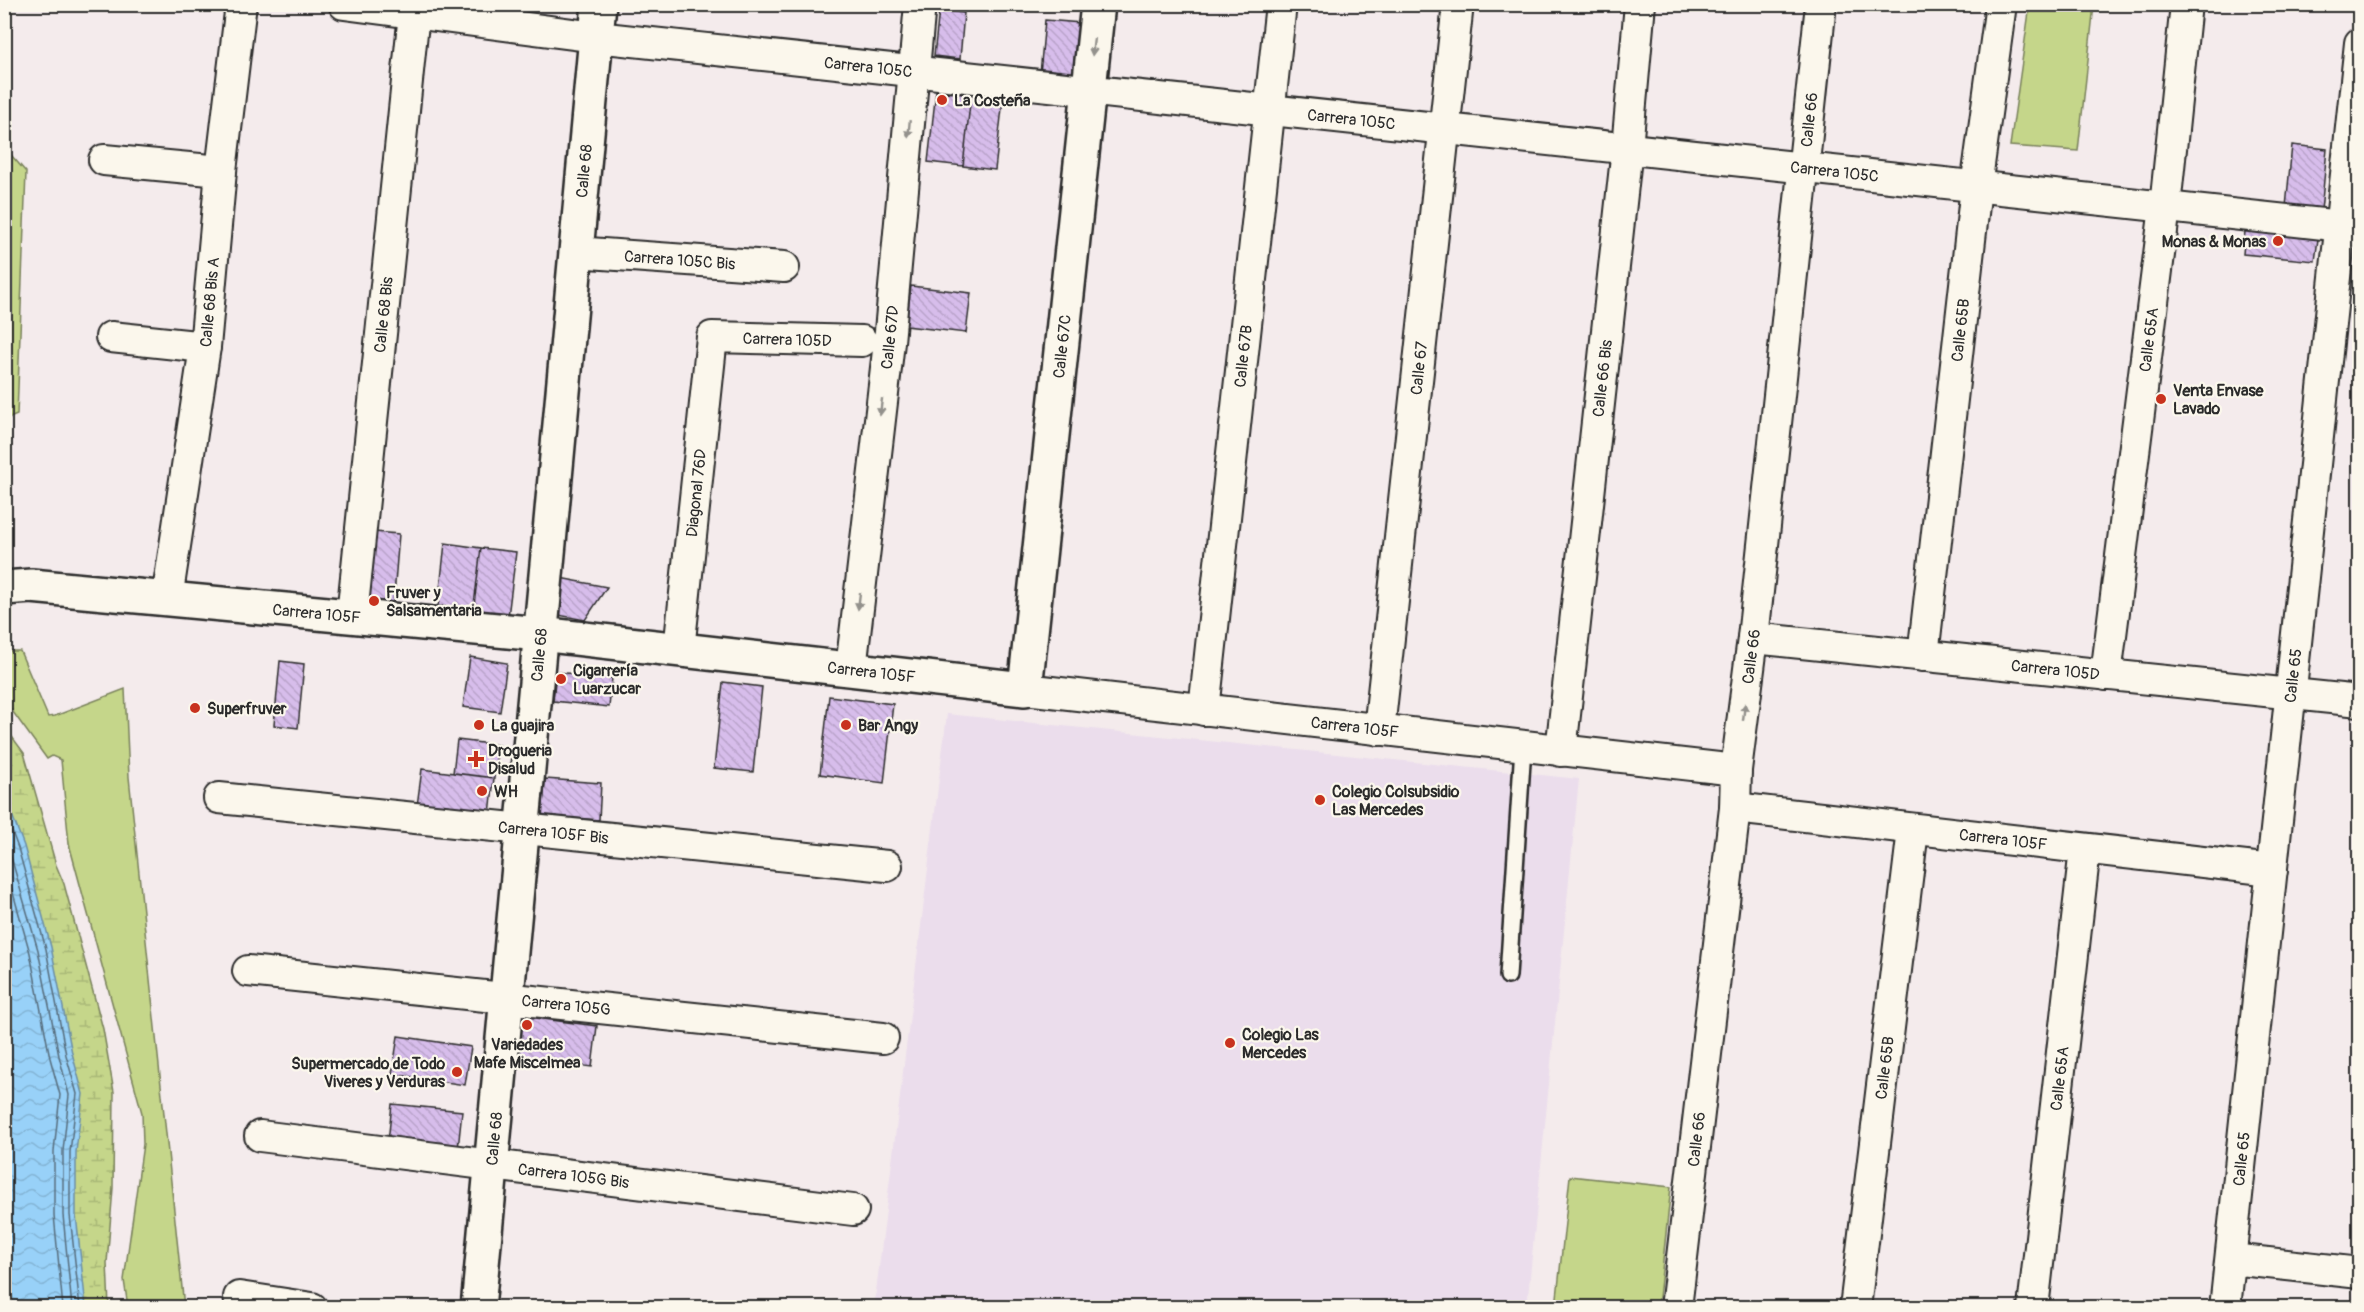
<svg xmlns="http://www.w3.org/2000/svg" width="2364" height="1312" font-family="Pangolin,sans-serif">
	<style>
		.built { fill: #ebddec }
		.green { fill: #c5d68a; stroke: #78805a; stroke-width: 1.5 }
		.wetland { fill: url(#wetland-marsh); stroke: #78805a; stroke-width: 1.5 }
		.water { fill: url(#water-waves); stroke: #6c8fa6; stroke-width: 1.5 }
		.lines { fill: none; stroke-linecap: round; stroke-linejoin: round }
		.shore { stroke: #576d7d; stroke-width: 1.5 }
		.building { fill: url(#building-back-hatch); stroke: #2b2b2b; stroke-width: 1.5 }
		.lane-casing { stroke: #2b2b2b; stroke-width: 20 }
		.street-casing { stroke: #2b2b2b; stroke-width: 34 }
		.secondary-casing { stroke: #2b2b2b; stroke-width: 38 }
		.lane { stroke: #fbf7ec; stroke-width: 15 }
		.street { stroke: #fbf7ec; stroke-width: 30 }
		.secondary { stroke: #fbf7ec; stroke-width: 33 }
		.oneway { fill: #93918c }
		.poi-dot { fill: #c8321e; stroke: #fbf7ec; stroke-width: 2 }
		.labels { text-anchor: middle; stroke-width: 4.5; stroke-linejoin: round; paint-order: stroke }
		.street-label { font-size: 16px; fill: #2b2b2b; stroke: #fbf7ec }
		.poi-label { font-size: 16px; font-weight: bold; fill: #2b2b2b; stroke: #fbf7ec; text-anchor: start }
	</style>
	<defs>
		<pattern id="wetland-marsh" width="20" height="14" patternUnits="userSpaceOnUse" patternTransform="scale(1.5)"><rect width="20" height="14" fill="#c5d68a"/><path d="M1 5h8M5 5V1M11 12h8M15 12V8" fill="none" stroke="#a9b877"/></pattern>
		<pattern id="water-waves" width="16" height="10" patternUnits="userSpaceOnUse" patternTransform="scale(1.5)"><rect width="16" height="10" fill="#98d1f8"/><path d="M0 5q4-4 8 0t8 0" fill="none" stroke="#83b4d5"/></pattern>
		<pattern id="building-back-hatch" width="6" height="6" patternUnits="userSpaceOnUse" patternTransform="scale(1.5)"><rect width="6" height="6" fill="#d7bdeb"/><path d="M-1 5l2 2M0 0l6 6M5-1l2 2" fill="none" stroke="#b9a3ca"/></pattern>
	</defs>
	<rect width="100%" height="100%" fill="#f4ebec"/>
	<filter id="ink" filterUnits="userSpaceOnUse"><feTurbulence type="fractalNoise" baseFrequency=".0167" numOctaves="2"/><feDisplacementMap in="SourceGraphic" scale="12" xChannelSelector="R" yChannelSelector="G"/><feConvolveMatrix kernelMatrix="1 2 1 2 8 2 1 2 1" color-interpolation-filters="sRGB"/></filter>
	<g filter="url(#ink)">
		<!-- built -->
		<path class="built" d="M947,714l632,65 -52,528 -653,1z"/>
		<!-- green -->
		<path class="green" d="M2030,5h64l-16,146 -68,-5z
			M4,147l22,25 -9,243 -12,5z
			M4,651h16l28,66 7,-1 70,-27 4,88 55,530h-56l-4,-27 19,-136 -1,-31 -73,-269 -8,-84 -9,-4 -5,3 -42,-58z
			M1570,1176l101,11 -13,120h-102z"/>
		<!-- wetland -->
		<path class="wetland" d="M4,726l20,27 32,112 8,19 39,145 11,63 -1,96 -6,75 2,44h-104z"/>
		<!-- water -->
		<path class="water" d="M4,794l20,52 27,101 21,106 11,41 -7,58v63l10,92h-81z"/>
		<g class="lines">
			<!-- shore -->
			<path class="shore" d="M4,811l14,37 28,101 20,106 11,39 -7,58v63l10,93
				M4,833l34,117 21,106 10,39 -6,56v64l9,93
				M4,861l26,92 20,105 10,37 -6,56v64l9,93"/>
		</g>
		<!-- building -->
		<path class="building" d="M939,10l25,3 -4,46 -26,-3z
			M1045,20l36,3 -5,55 -36,-4z
			M936,91l35,4 -8,71 -35,-4z
			M971,95l32,4 -8,71 -32,-4z
			M2292,145l35,4 -6,62 -35,-4z
			M2245,231l73,8 -3,22 -72,-7z
			M911,286l60,7 -5,40 -60,-7z
			M374,532l25,2 -6,74 -25,-2z
			M445,543l36,5 -9,73 -35,-5z
			M481,548l35,4 -9,73 -35,-4z
			M560,578l47,9 -22,33 -32,-6z
			M470,657l37,6 -7,49 -37,-5z
			M280,661l24,3 -6,64 -24,-3z
			M556,672l56,6 -3,29 -56,-6z
			M723,682l39,5 -9,85 -39,-4z
			M829,696l64,8 -9,79 -64,-9z
			M457,740l41,5 -4,33 -41,-5z
			M422,769l72,9 -5,45 -73,-10z
			M545,779l56,4 -2,37 -57,-4z
			M520,1016l77,10 -5,41 -76,-10z
			M398,1036l73,11 -6,38 -73,-11z
			M392,1104l70,7 -4,38 -70,-7z"/>
		<g class="lines">
			<defs>
				<path id="lane" d="M1508,976l15,-229"/>
				<g id="street">
					<path id="s1" d="M344,4l252,33 1764,191"/>
					<path d="M104,160l117,11"/>
					<path id="s2" d="M575,252l209,15"/>
					<path d="M111,337l94,10"/>
					<path id="s3" d="M167,599l38,-252 16,-176 20,-167"/>
					<path id="s4" d="M352,616l62,-603"/>
					<path id="s5" d="M1753,638l607,63"/>
					<path id="s6" d="M679,650l33,-313 150,4"/>
					<path id="s7" d="M1923,656l53,-469 25,-183"/>
					<path id="s8" d="M851,669l38,-327 31,-338"/>
					<path id="s9" d="M2106,675l59,-468 21,-203"/>
					<path id="s10" d="M1025,689l711,81"/>
					<path id="s11" d="M1204,710l77,-706"/>
					<path id="s12" d="M1379,730l79,-726"/>
					<path id="s13" d="M1561,751l66,-603 13,-144"/>
					<path id="s14" d="M219,798l668,68"/>
					<path id="s15" d="M1735,808l537,62"/>
					<path id="s16" d="M248,971l635,67"/>
					<path id="s17" d="M260,1136l593,74"/>
					<path d="M2231,1259l129,14"/>
					<path d="M239,1297l73,11"/>
					<path id="s18" d="M1676,1308l59,-500 1,-38 17,-132 68,-634"/>
					<path id="s19" d="M1855,1308l58,-478"/>
					<path id="s20" d="M2033,1308l52,-459"/>
					<path id="s21" d="M2225,1308l135,-1265"/>
				</g>
				<g id="secondary">
					<path id="s22" d="M4,588l27,-2 509,48 485,55 73,-685"/>
					<path id="s23" d="M478,1308l121,-1304"/>
				</g>
			</defs>
			<!-- lane casing -->
			<use href="#lane" class="lane-casing"/>
			<!-- street casing -->
			<use href="#street" class="street-casing"/>
			<!-- secondary casing -->
			<use href="#secondary" class="secondary-casing"/>
			<!-- lane -->
			<use href="#lane" class="lane"/>
			<!-- street -->
			<use href="#street" class="street"/>
			<!-- secondary -->
			<use href="#secondary" class="secondary"/>
		</g>
		<!-- one-way arrows -->
		<defs><path id="oneway-solid" d="M-6-.8H1V-3.2L6.5 0L1 3.2V.8H-6Z" transform="scale(1.5)"/></defs>
		<g class="oneway">
			<use href="#oneway-solid" transform="translate(1093 47) rotate(96)"/>
			<use href="#oneway-solid" transform="translate(909 129) rotate(95)"/>
			<use href="#oneway-solid" transform="translate(881 407) rotate(97)"/>
			<use href="#oneway-solid" transform="translate(859 601) rotate(97)"/>
			<use href="#oneway-solid" transform="translate(1744 712) rotate(-83)"/>
		</g>
	</g>
	<!-- markers -->
	<g class="poi-dot">
		<circle cx="942" cy="100" r="6"/>
		<circle cx="2278" cy="241" r="6"/>
		<circle cx="2161" cy="399" r="6"/>
		<circle cx="374" cy="601" r="6"/>
		<circle cx="561" cy="679" r="6"/>
		<circle cx="195" cy="708" r="6"/>
		<circle cx="479" cy="725" r="6"/>
		<circle cx="846" cy="725" r="6"/>
		<path d="M473 750h6v6h6v6h-6v6h-6v-6h-6v-6h6z"/>
		<circle cx="482" cy="791" r="6"/>
		<circle cx="1320" cy="800" r="6"/>
		<circle cx="527" cy="1025" r="6"/>
		<circle cx="1230" cy="1043" r="6"/>
		<circle cx="457" cy="1072" r="6"/>
	</g>
	<g class="labels">
		<!-- street labels -->
		<g class="street-label">
			<text dy="6" stroke="none"><textPath href="#s1" startOffset="528">Carrera 105C</textPath></text>
			<text dy="6" stroke="none"><textPath href="#s1" startOffset="1014">Carrera 105C</textPath></text>
			<text dy="6" stroke="none"><textPath href="#s18" startOffset="1196">Calle 66</textPath></text>
			<text dy="6" stroke="none"><textPath href="#s1" startOffset="1500">Carrera 105C</textPath></text>
			<text dy="6" stroke="none"><textPath href="#s23" startOffset="1142">Calle 68</textPath></text>
			<text dy="6" stroke="none"><textPath href="#s2" startOffset="105">Carrera 105C Bis</textPath></text>
			<text dy="6" stroke="none"><textPath href="#s3" startOffset="300">Calle 68 Bis A</textPath></text>
			<text dy="6" stroke="none"><textPath href="#s4" startOffset="303">Calle 68 Bis</textPath></text>
			<text dy="6" stroke="none"><textPath href="#s7" startOffset="328">Calle 65B</textPath></text>
			<text dy="6" stroke="none"><textPath href="#s8" startOffset="334">Calle 67D</textPath></text>
			<text dy="6" stroke="none"><textPath href="#s6" startOffset="390">Carrera 105D</textPath></text>
			<text dy="6" stroke="none"><textPath href="#s9" startOffset="338">Calle 65A</textPath></text>
			<text dy="6" stroke="none"><textPath href="#s22" startOffset="1371">Calle 67C</textPath></text>
			<text dy="6" stroke="none"><textPath href="#s11" startOffset="356">Calle 67B</textPath></text>
			<text dy="6" stroke="none"><textPath href="#s12" startOffset="364">Calle 67</textPath></text>
			<text dy="6" stroke="none"><textPath href="#s13" startOffset="375">Calle 66 Bis</textPath></text>
			<text dy="6" stroke="none"><textPath href="#s6" startOffset="158">Diagonal 76D</textPath></text>
			<text dy="6" stroke="none"><textPath href="#s22" startOffset="314">Carrera 105F</textPath></text>
			<text dy="6" stroke="none"><textPath href="#s23" startOffset="656">Calle 68</textPath></text>
			<text dy="6" stroke="none"><textPath href="#s18" startOffset="656">Calle 66</textPath></text>
			<text dy="6" stroke="none"><textPath href="#s5" startOffset="304">Carrera 105D</textPath></text>
			<text dy="6" stroke="none"><textPath href="#s22" startOffset="872">Carrera 105F</textPath></text>
			<text dy="6" stroke="none"><textPath href="#s21" startOffset="636">Calle 65</textPath></text>
			<text dy="6" stroke="none"><textPath href="#s10" startOffset="332">Carrera 105F</textPath></text>
			<text dy="6" stroke="none"><textPath href="#s14" startOffset="336">Carrera 105F Bis</textPath></text>
			<text dy="6" stroke="none"><textPath href="#s15" startOffset="270">Carrera 105F</textPath></text>
			<text dy="6" stroke="none"><textPath href="#s16" startOffset="320">Carrera 105G</textPath></text>
			<text dy="6" stroke="none"><textPath href="#s19" startOffset="242">Calle 65B</textPath></text>
			<text dy="6" stroke="none"><textPath href="#s20" startOffset="231">Calle 65A</textPath></text>
			<text dy="6" stroke="none"><textPath href="#s18" startOffset="170">Calle 66</textPath></text>
			<text dy="6" stroke="none"><textPath href="#s23" startOffset="170">Calle 68</textPath></text>
			<text dy="6" stroke="none"><textPath href="#s21" startOffset="150">Calle 65</textPath></text>
			<text dy="6" stroke="none"><textPath href="#s17" startOffset="316">Carrera 105G Bis</textPath></text>
		</g>
		<!-- poi labels -->
		<g class="poi-label">
			<text x="954" y="106">La Costeña</text>
			<text x="2266" y="247" text-anchor="end">Monas &amp; Monas</text>
			<text x="2173" y="396">Venta Envase<tspan x="2173" dy="18">Lavado</tspan></text>
			<text x="386" y="598">Fruver y<tspan x="386" dy="18">Salsamentaria</tspan></text>
			<text x="573" y="676">Cigarrería<tspan x="573" dy="18">Luarzucar</tspan></text>
			<text x="207" y="714">Superfruver</text>
			<text x="491" y="731">La guajira</text>
			<text x="858" y="731">Bar Angy</text>
			<text x="488" y="756">Drogueria<tspan x="488" dy="18">Disalud</tspan></text>
			<text x="494" y="797">WH</text>
			<text x="1332" y="797">Colegio Colsubsidio<tspan x="1332" dy="18">Las Mercedes</tspan></text>
			<text x="1242" y="1040">Colegio Las<tspan x="1242" dy="18">Mercedes</tspan></text>
			<text x="527" y="1050" text-anchor="middle">Variedades<tspan x="527" dy="18">Mafe Miscelmea</tspan></text>
			<text x="445" y="1069" text-anchor="end">Supermercado de Todo<tspan x="445" dy="18">Viveres y Verduras</tspan></text>
		</g>
	</g>
	<!-- margin -->
	<rect width="2364" height="1312" fill="none" stroke="#fbf7ec" stroke-width="24"/>
	<rect x="12" y="12" width="2340" height="1288" fill="none" stroke="#2b2b2b" stroke-width="2" filter="url(#ink)"/>
</svg>
